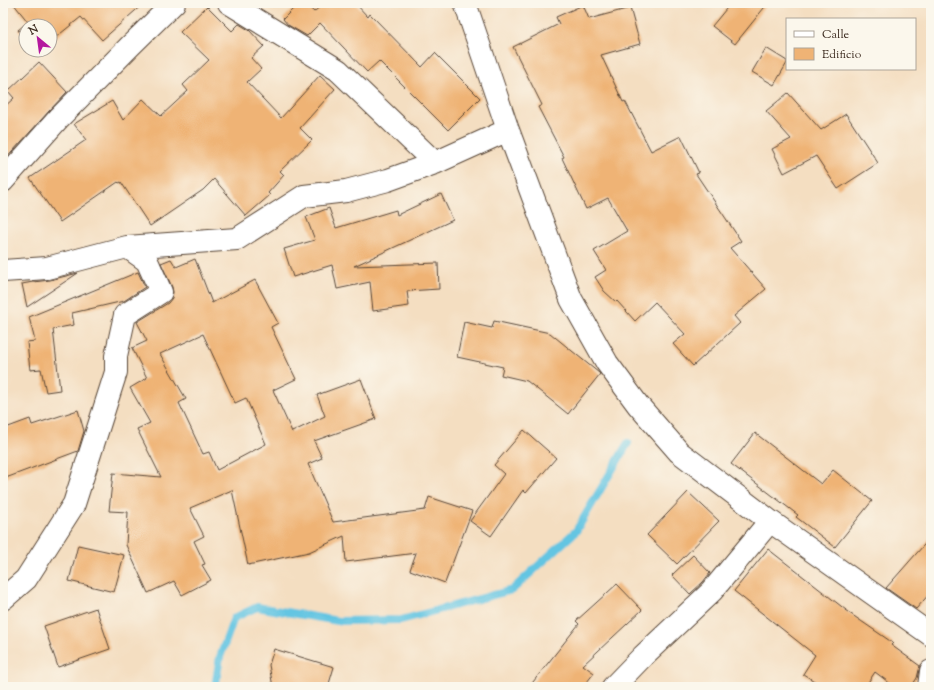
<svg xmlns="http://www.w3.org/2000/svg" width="934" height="690" font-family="'Sorts Mill Goudy',serif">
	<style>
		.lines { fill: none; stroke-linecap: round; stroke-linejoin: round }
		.stream { stroke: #64c5e2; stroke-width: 8 }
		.building { fill: #efb375; fill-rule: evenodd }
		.minor-casing { stroke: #574536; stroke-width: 24 }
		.minor { stroke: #fff; stroke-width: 22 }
	</style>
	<rect width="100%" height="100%" fill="#fbf7ec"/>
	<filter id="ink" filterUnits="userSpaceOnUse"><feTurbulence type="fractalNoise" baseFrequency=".025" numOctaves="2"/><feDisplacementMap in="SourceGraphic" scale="8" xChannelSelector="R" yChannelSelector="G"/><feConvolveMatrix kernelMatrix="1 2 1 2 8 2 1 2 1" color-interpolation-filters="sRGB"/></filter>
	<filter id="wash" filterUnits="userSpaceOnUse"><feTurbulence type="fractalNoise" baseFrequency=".012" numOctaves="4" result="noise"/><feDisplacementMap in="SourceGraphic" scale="16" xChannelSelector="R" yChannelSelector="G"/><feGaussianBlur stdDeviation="0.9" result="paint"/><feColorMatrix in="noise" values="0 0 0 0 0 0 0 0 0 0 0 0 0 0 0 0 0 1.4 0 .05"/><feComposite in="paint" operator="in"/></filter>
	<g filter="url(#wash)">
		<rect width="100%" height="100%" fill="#f4dec1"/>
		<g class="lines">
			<!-- stream -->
			<path class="stream" d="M215,687l5,-30 14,-39 23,-11 81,14 63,-1 111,-30 64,-59 52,-88"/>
		</g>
		<g id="blocks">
			<!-- building -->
			<path class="building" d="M13,3h131l-42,37 -21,-23 -31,25v-16h-24v15l-8,-11 10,-8z
				M299,3h5l10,9 10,-9h31l13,14 2,-3 52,53 13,-14 45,45 -32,32 -69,-69 -12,11 -47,-49 -13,13 -19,-11 -5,-6z
				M731,3h37l-33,41 -23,-18z
				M583,5l6,14 41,-11 10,36 -39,11 22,47 2,-1 26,50 30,-15 18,37 -3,1 45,67 -11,7 36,41 -32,27 6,7 -47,43 -20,-22 12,-10 -30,-32 -20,19 -18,-20 -1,1 -12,-11 -9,-14 11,-7 -12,-19 33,-20 -19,-33 -22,11 -24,-51 2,-1 -26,-50 4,-2 -29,-58 46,-23 -3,-7z
				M207,6l25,25 7,-7 10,6 15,16 -13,12 10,11 -14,13 34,36 39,-43 15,14 -35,39 12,12 -32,31 4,4 -16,18 2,2 -24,21 -32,-37 -11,11 -53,36 -29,-44 -2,1 -1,-1 -58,40 -30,-44 56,-38 -12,-16 38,-23 11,19 20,-21 18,17 27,-25 -5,-6 26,-25 -29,-28z
				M766,48l21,13v2l-13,22 -22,-13z
				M39,62l28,30 -17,18 -47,52v-54l11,-10 -6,-7z
				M788,93l33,37 25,-16 32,49 -40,26 -22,-33 -32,17 -12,-24 19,-10 -25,-28z
				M441,194l12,26 -99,46 84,-3 1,26 -32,2 2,15 -36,5 -3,-29 -33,7 -5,-24 -39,12 -9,-28 31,-9 -9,-23 23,-9 7,20 60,-18 1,5z
				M171,259l5,8 19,-8 17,44 43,-23 23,43 -7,4 25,52 -23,11 19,42 33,-16 -8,-21 44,-16 15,40 -62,22 8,17 -14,6 25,58 92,-12 4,-13 43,14 -27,72 -35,-13 6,-17 -70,9 -2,-26 -35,16 -61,13 -16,-75 -42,18 14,28 -10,5 11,23 -3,1 9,15 -29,15 -8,-14 -26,12 -22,-48 2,-33 -19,-1 4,-38 48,4 -24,-48 13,-6 -20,-35 17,-10 -15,-30 15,-7 -10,-19 31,-19 4,-5 1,-6 -1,-5 -11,-24zM203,334l32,69 11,-5 20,46 -49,26 -8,-18 -6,2 -24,-51 7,-4 -26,-45z
				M138,272l7,15 -21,14 -52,12 2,12 -21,4 7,61 -14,2 -5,-23 -11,1 -3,-28 8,-1 -6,-24z
				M78,273l-51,34 -5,-23 11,-2 17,-2z
				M494,321l56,12 49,40 1,1 -32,40 -41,-33 -26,-6 2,-8 -46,-10 7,-35 28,6z
				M78,410l6,21 -6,20 -75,28v-50l27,-10 2,6z
				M524,430l32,28 -30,35 -3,-3 -32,46 -21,-15 34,-47 -10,-9z
				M755,433l66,51 12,-14 39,31 -37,46 -39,-30 2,-2 -67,-51z
				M688,492l31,29 -42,43 -30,-29z
				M931,537v55l-15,17 -30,-21z
				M78,545l46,10 -10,37 -45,-11z
				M768,549l78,61h-1l48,33 -2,2 29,21 -3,12 -6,9h-16l-20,-15 -10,15h-41l-21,-13 12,-19 -81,-64z
				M693,555l17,18 -7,9 -13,12 -18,-19z
				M617,584l25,26 -59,55 11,8 -11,14h-54l50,-63 -3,-3z
				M96,608l14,41 -52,18 -14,-41z
				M274,649l60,18 -6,20h-55l-4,-22z"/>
		</g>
	</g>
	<g filter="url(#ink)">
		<use href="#blocks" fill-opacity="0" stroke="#574536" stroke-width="1"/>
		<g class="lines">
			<defs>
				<path id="minor" d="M229,3l109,67 97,93
					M465,3l43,127 63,169 36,64 31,42 41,47 91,69 161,114
					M3,181l56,-63 71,-72 44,-43
					M3,271l44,-3 80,-21 110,-8 67,-43 42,-5 42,-11 47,-17 73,-33
					M3,599l23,-20 48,-75 42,-132v-16l9,-41 36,-23 -14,-31 -20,-14
					M613,687l30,-31 69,-65 58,-70
					M929,687l2,-16"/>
			</defs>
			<!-- minor casing -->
			<use href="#minor" class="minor-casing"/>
			<!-- minor -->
			<use href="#minor" class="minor"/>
		</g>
	</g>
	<!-- margin -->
	<rect width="934" height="690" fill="none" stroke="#fbf7ec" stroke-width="16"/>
	<!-- legend -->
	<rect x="786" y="18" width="130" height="52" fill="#fbf7ec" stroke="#aea59a"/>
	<rect x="794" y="31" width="20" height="6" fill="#ffffff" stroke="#aea59a"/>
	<text x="822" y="38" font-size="12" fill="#3b2a1e">Calle</text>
	<rect x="794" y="48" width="20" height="12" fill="#efb375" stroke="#aea59a"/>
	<text x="822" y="58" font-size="12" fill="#3b2a1e">Edificio</text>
	<!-- north arrow -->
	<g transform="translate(38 38) rotate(331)"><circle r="19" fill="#fbf7ec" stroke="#aea59a"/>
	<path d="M0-3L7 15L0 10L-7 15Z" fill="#b5179e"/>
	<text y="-6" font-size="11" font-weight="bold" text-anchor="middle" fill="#3b2a1e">N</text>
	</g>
</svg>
